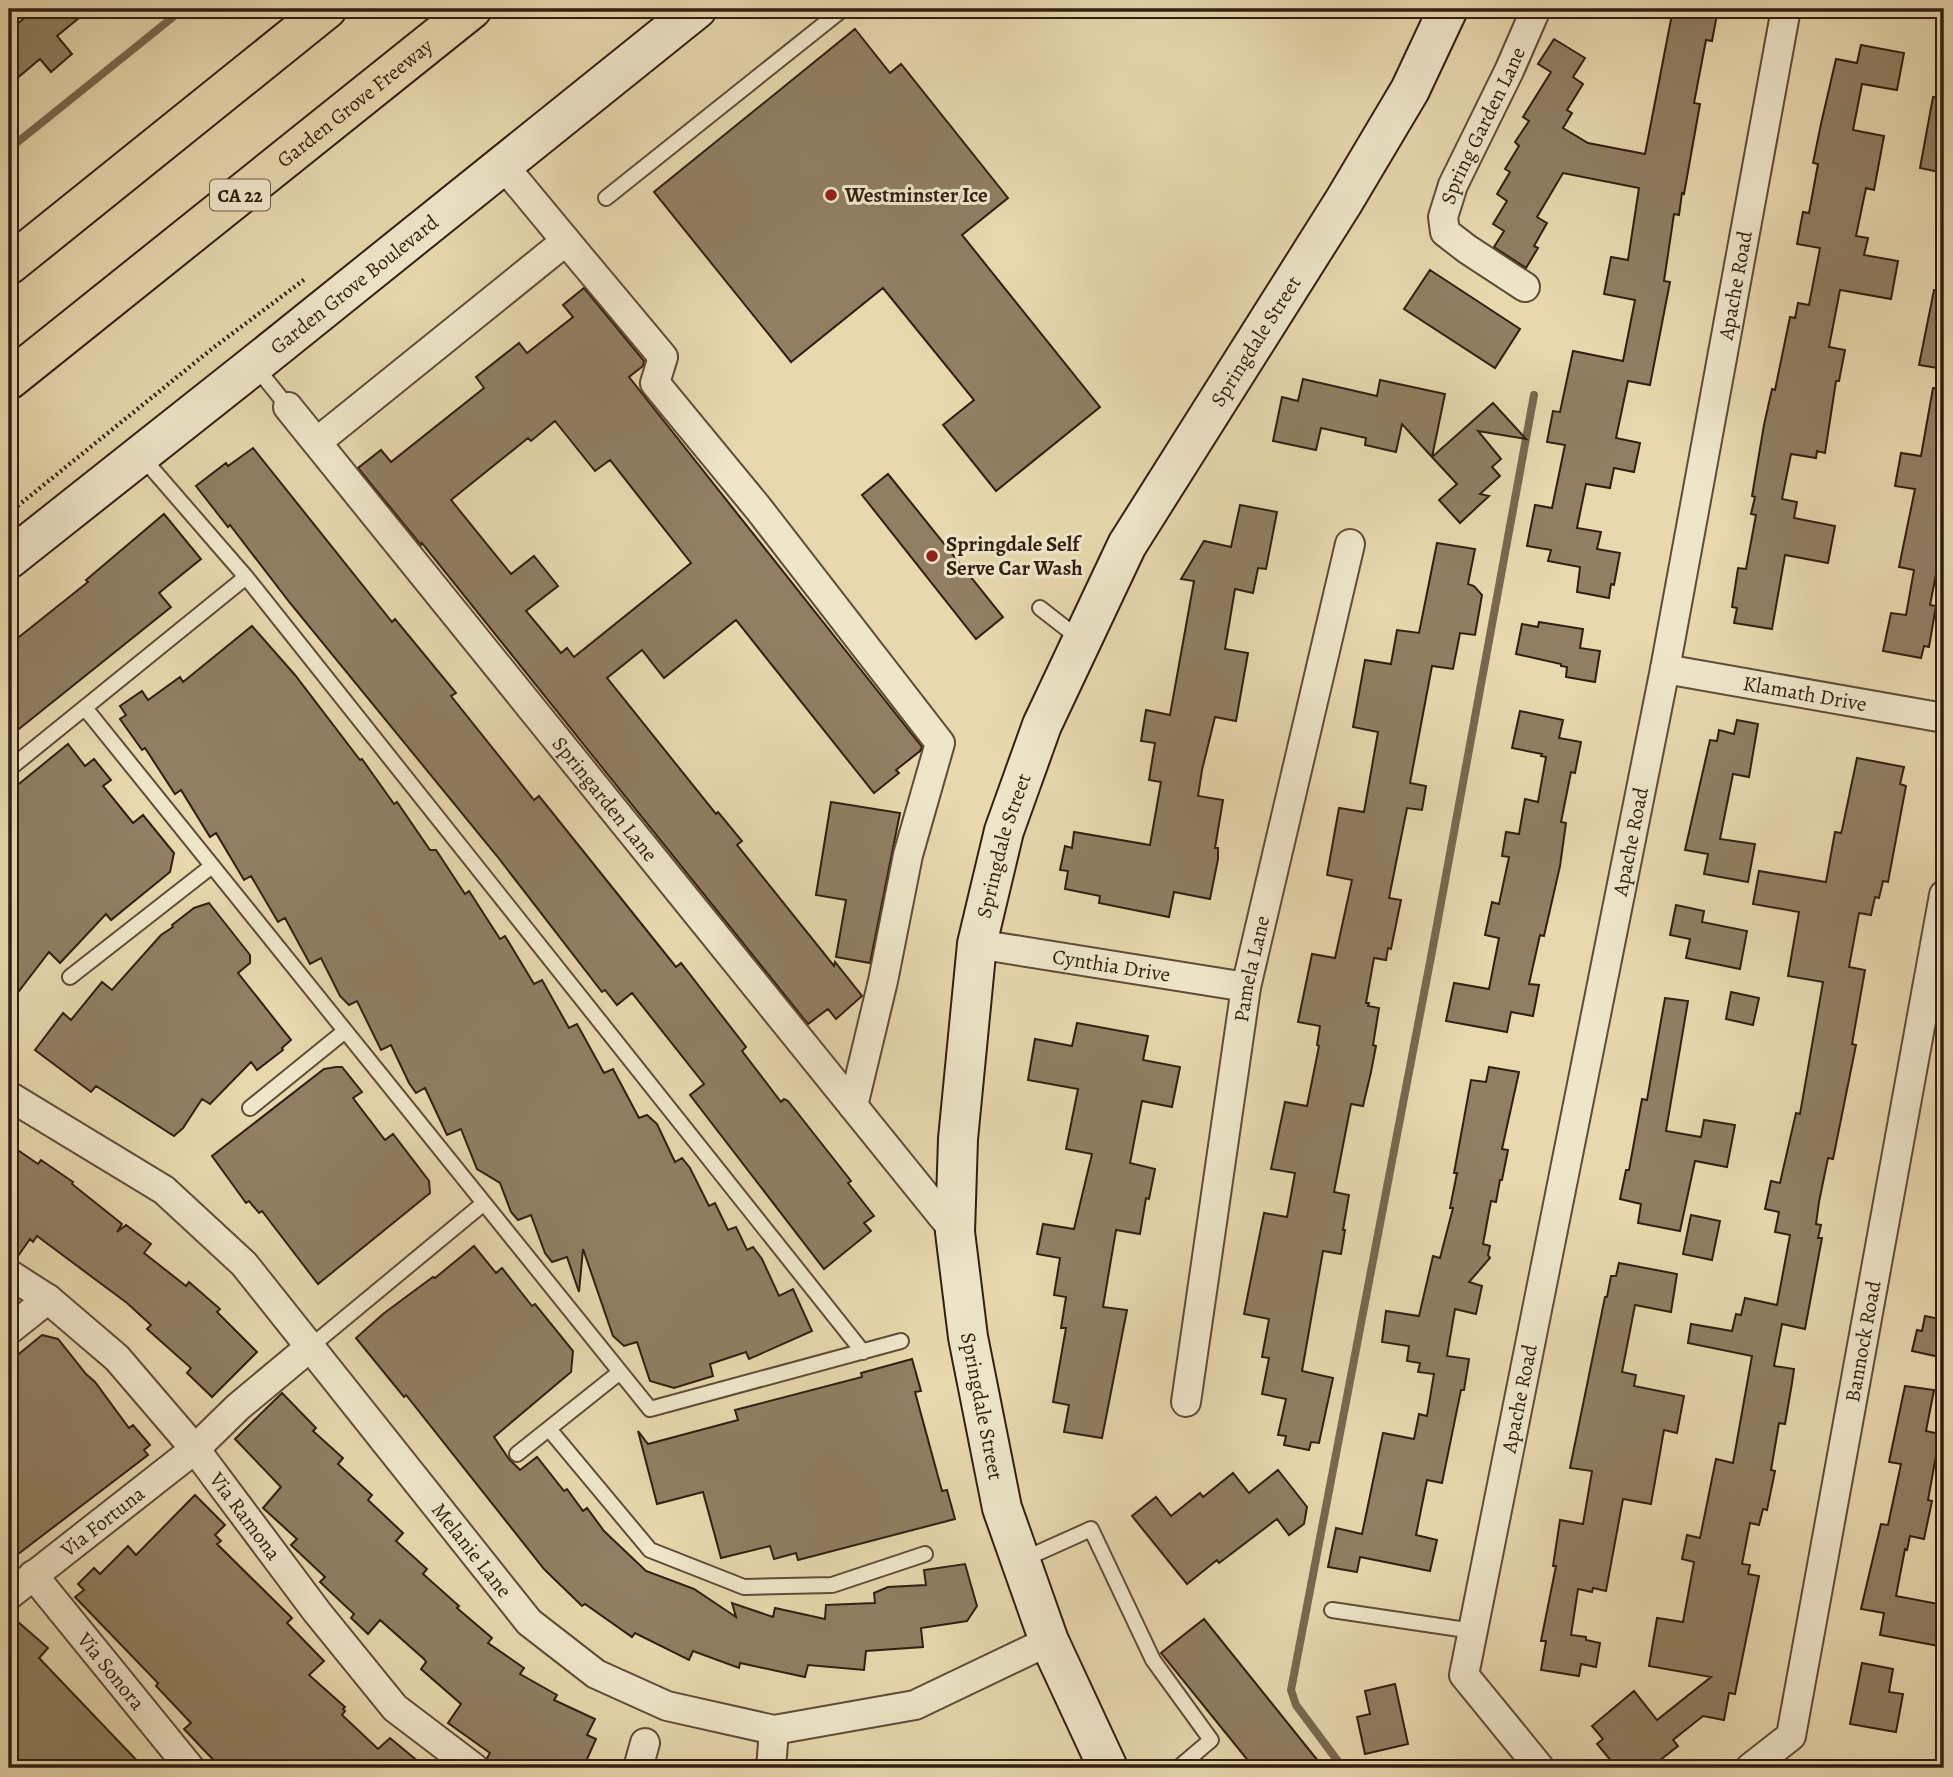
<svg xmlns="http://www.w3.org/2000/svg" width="1953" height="1777" font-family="Alegreya,serif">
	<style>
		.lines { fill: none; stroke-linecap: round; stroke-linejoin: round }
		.stream { stroke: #79684f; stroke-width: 8 }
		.building { fill: #907f63; stroke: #321e11; stroke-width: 2; fill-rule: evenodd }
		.service-casing { stroke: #5f4c38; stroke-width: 18 }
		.minor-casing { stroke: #5f4c38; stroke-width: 32 }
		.secondary-casing { stroke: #321e11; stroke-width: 42 }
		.motorway-casing { stroke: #321e11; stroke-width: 42 }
		.path { stroke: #321e11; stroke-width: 4.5; stroke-dasharray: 2 3.5; stroke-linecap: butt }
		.service { stroke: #efe6ca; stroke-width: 14 }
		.minor { stroke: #efe6ca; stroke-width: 28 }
		.secondary { stroke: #efe6ca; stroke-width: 38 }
		.motorway { stroke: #e7d8ae; stroke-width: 38 }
		.poi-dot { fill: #8f2418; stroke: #efe6ca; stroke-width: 2.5 }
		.labels { text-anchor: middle; stroke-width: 6; stroke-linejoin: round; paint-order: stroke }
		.shield { fill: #efe6ca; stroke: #6b5a48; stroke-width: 2 }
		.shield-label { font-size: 19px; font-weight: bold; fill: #321e11 }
		.street-label { font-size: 21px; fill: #321e11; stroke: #efe6ca }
		.poi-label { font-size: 21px; font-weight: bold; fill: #321e11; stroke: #efe6ca; text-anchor: start }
	</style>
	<rect width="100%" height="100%" fill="#e7d8ae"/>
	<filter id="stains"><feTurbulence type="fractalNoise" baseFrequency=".00286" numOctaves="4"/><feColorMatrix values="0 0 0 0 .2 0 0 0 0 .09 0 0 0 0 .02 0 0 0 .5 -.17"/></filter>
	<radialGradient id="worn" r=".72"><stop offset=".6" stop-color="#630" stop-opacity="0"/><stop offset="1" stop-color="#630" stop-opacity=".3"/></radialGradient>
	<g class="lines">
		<!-- stream -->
		<path class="stream" d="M9,149l174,-140
			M1343,1768l-47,-63 -5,-15 143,-749 100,-546"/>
	</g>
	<!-- building -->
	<path class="building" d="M35,9h55l-33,27 15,18 -21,18 -11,-13 -31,26v-54z
		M1673,9h45l-6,32 -6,-1 -12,63 6,1 -16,90 -2,-1 -3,22 -5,-1 -10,67 6,1 -20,103 -22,-4 -12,57 24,5 -6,29 -20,-4 -4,20 -24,-4 -9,44 24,4 -4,17 23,4 -6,32 -3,-1 -2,14 -32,-6 3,-25 -32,-6 3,-11 -24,-4 8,-41 17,3 13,-63 -18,-3 6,-31 7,1 13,-61 50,10 12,-61 -31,-6 7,-37 17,3 11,-72 -76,-15 -26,44 10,6 -13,23 4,2 -12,20 -32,-21 10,-16 -11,-7 14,-23 -10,-7 13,-22 -5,-3 14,-23 -4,-4 14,-21 -6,-4 28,-45 -13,-8 16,-25 31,19 -12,19 10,7 -16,26 5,3 -9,15 25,15 57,11z
		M855,29l35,44 11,-9 107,134 -46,37 138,172 -104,84 -53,-66 31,-25 -91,-112 -92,74 -137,-170z
		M1861,45l43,8 -7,37 -35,-6 -9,46 31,6 -10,54 -8,-2 -10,48 12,2 -4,17 34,6 -7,38 -51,-9 -11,57 16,3 -6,31h-3l-11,72 -8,-2 -1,7 -25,-4 -9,45 15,3 -3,16 41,8 -7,37 -43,-8 -13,74 -38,-6 3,-15 -5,-1 6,-39 8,1 10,-54 -5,-1 4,-17 -3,-1 12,-71 8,-36 3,1 15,-73 5,1 3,-15 11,2 11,-57 -23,-4 6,-32 6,1 9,-49 -5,-1 8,-39 15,-65 21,4z
		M1933,97l11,1v75l-24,-5z
		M1430,270l90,59 -25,39 -91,-59z
		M584,288l60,73 -1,5 -14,11 293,370 -2,4 -24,19 3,3 -25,20 -138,-173 -72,58 -22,-28 -35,28 109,136 2,-2 24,29 -5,4 97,121 1,-4 27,34 -26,23 -8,-10 -20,15 -386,-481 -1,2 -63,-77 23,-18 10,12 93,-74 -8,-11 43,-34 8,10 46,-36 -10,-12zM555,421l40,50 15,-11 81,103 -117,94 -7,-9 -6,5 -35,-42 32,-25 -24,-30 -23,18 -60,-74 77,-62 3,3z
		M1934,290l10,1v78l-25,-4z
		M1303,379l74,17 3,-16 65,14 -13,63 -30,-33 -6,28 -31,-7 1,-7 -45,-10 -5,22 -43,-9 9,-44 16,4z
		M1933,388l11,1v171l-5,-1 -9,46 6,1 -7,41 -5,-1 -3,12 -38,-7 8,-38 15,2 8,-45 -15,-3 16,-78 -20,-3 6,-33 20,3z
		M1493,403l33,36 -48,-8 23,28 -9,8 8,9 -20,18 9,2 -29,27 -21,-23 18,-16 -25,-27z
		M253,448l139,174 3,-3 61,74 -5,3 83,104 5,-4 137,171 5,-4 65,84 -4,4 39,51 3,-3 4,2 63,80 -3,2 26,33 -10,7 7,8 -47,38 -134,-174 14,-11 -72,-91 -15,12 -12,-15 -3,2 -105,-136 -207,-253 -60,-78 -2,2 -32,-41 30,-23 2,3z
		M888,474l115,143 -27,22 -114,-144z
		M1240,505l37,7 -11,57 -8,-1 -5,25 -18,-4 -10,60 23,4 -12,68 -21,-4 -13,53 -4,26 25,4 -8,48h3v11l-8,40 -36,-7 -5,25 -70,-14 1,-7 -35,-7 3,-18 -8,-1 5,-24 7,2 2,-16 76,13 11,-63 -12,-2 6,-37 -14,-2 5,-31 24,5 24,-134 -13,-2 23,-38 27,6z
		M164,514l37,45 -42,34 12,14 -162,130v-92l79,-63 -2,-2z
		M1437,543l38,6 -7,35 6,2 8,9 -7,40 -15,-2 -7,36 -21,-3 -22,117 16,3 -4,24 -15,-2 -18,90 12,2 -10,49 -3,-1 -2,12 -12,-2 -8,45h3l-1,3 11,2 -6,37 3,1 -5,26 -8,34 -12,-2 -17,88 15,3 -6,35h2l-4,24 -18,-3 -21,120 31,7 -14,65 -8,-1 -2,8 -25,-5 2,-9 -8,-1 8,-36 -24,-5 7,-36 -7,-1 7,-38 -25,-5 20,-101 23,4 8,-44 -24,-4 14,-67 22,4 12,-60 -2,-1 3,-19 -22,-4 14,-68 23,4 17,-78 -25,-5 12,-67 25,4 14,-80 -25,-5 12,-67 26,4 6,-34 22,3z
		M1539,622l44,7 -3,19 20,3 -5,31 -29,-5 1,-10 -6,-1v-2l-45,-10 6,-30 16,3z
		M252,626l43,49 65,85 2,-1 32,45 3,-2 33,48h6l29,44 4,-3 31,48 5,-3 29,48 8,-4 27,48 8,-4 27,49 9,-4 26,49 8,-3 10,9 18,38 7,-4 8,10 19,38 6,-3 13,27 8,-3 11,23 6,-3 9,12 17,37 14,-7 19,42 -63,28 -3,-7 -36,12 3,12 -39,12 -24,-7 -13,-39 -13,4 -11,-10 -30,-87 -4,43 -12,-35 -15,5 -7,-9 -14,-38 -13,5 -7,-8 -11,-29 -23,-14 -16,-40 -14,6 -22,-47 -9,5 -7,-10 -18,-38 -10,5 -24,-49 -8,4 -9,-9 -19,-38 -11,6 -25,-46 -7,4 -27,-46 -7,4 -28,-47 -6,4 -29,-47 -6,4 -30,-46 -3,2 -22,-31 6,-4 -6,-9 22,-15 6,9 32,-23 3,5z
		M1520,711l43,9 -4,18 22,4 -6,31 -4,-1 -10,50 5,1 -6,43 -16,70 -4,-1 -11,49 10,1 -6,31 -22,-4 -4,20 -61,-11 8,-38 35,6 10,-51 -14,-3 7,-33 7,2 10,-47 -7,-1 4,-24 13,2 6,-35 13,3 8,-45 -5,-1 1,-2 -30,-6z
		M1737,720l21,4 -9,53 -16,-3 -13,65 35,5 -7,38 -44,-8 4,-20 -23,-4 25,-110 7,1 2,-11 15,4z
		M68,744l17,22 9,-7 17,21 -8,6 30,37 10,-8 31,38 -4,19 -59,48 -5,-6 -46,49 -11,-11 -40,52v-212z
		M1857,758l47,9 -4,17 6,2 -18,96 -5,-1 -4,17 -4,-1 -4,18 -12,-2 -10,54 16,3 -13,74 4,1 -23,114 -5,-1 -9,44 -3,22 5,1 -3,13h4l-17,91 -23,-5 -8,42 20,3 -2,14 -7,41 -6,-1 -8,47 4,1 -8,39 -4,-1 -4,16 -9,-2 -8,41 8,1 -2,9 11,2 -24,118 -6,-1 -5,27 -21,-4 -30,24 5,6 -28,22h-33l-20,-24 6,-5 -11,-13 42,-35 23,29 54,-43 -62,-11 8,-48 26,4 11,-60 -12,-3 5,-24 13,3 16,-79 17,4 19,-107 -64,-13 3,-19 41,7 4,-17 5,1 4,-17 32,7 13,-70 -15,-3 4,-20 -14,-3 6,-28 9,2 16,-70 4,1 23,-132 -35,-6 11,-64 -46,-8 6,-33 67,11 9,-50 6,1 1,-3z
		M831,802l69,11 -30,150 -34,-6 10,-57 -30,-5z
		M209,903l41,52v8l-12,10 53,67 -9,8 1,2 -26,20 -6,-8 -41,42 -8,-5 -19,29 -9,8 -78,-50 -5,6 -56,-42 28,-37 8,7 31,-38 10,8 49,-55 12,-8 -1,-2 22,-17z
		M1676,905l28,6 -2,11 45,9 -7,38 -54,-11 4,-19 -20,-4z
		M1731,992l28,6 -6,27 -27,-6z
		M1665,998l23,3 -22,130 35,6 3,-17 31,5 -8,42 -32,-6 -15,70 -42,-8 3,-19 -21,-5 6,-29h3l13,-71 5,1z
		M1077,1023l71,13 -5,24 37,7 -8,40 -30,-6 -12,62 25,6 -6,30 -3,-1 -6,36 -24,-4 -13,77 24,3 -25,128 -38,-6 5,-27 -16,-3 13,-74h-5l5,-31 -12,-2 6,-37 -23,-4 6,-30 31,5 18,-75 -26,-5 12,-60 -50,-9 7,-41 37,7z
		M336,1067h6l20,25 -9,6 32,42 8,-6 36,47 1,12 -112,91 -56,-73 -3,2 -10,-12 -3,2 -34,-47 112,-87z
		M1489,1067l30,5 -17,77 6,1 -6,30h-2l-4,22 -5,-1 -8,43 7,2 -2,9 2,3 -21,24 13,4 -6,28 -21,-5 -8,47 22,3 -5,31h-3l-19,93 -15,-3 -11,55 21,5 -7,31 -70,-14 -3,15 -29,-5 8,-39 26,6 21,-101 31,6 5,-25 8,2 7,-42 -16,-2 2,-9 -13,-2 2,-15 -27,-4 4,-31 33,5 14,-60 7,2 13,-50h-3l7,-35h-3l17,-93 15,2z
		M9,1144l29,20 3,-4 32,22 -1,2 50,40 -5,8 9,-7 25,19 -7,9 42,33 3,-4 31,27 -3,3 40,40 -45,45 -25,-24 4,-5 -44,-39 4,-4 -24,-22 -90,-67 -4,6 -3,-3 -14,20 -7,-1z
		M1691,1215l29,6 -8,39 -29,-6z
		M474,1246l22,27 6,-5 30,38 3,-2 38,47 -2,21 -77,65 15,22 11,11 17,-13 27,34 3,-2 16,22 4,-3 17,23 42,40 48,18 42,28 -4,-14 41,14 2,-9 50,11 1,-14 49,-2 -1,-10 14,-6 38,-2 -2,-15 41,-6 12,42 -10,15 -46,7 2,19 -57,4 -2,19 -56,-5 -3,12 -65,-14 -1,5 -46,-17 -4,9 -54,-27 -3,4 -47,-33 -3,2 -38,-37 -138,-174 -2,2 -48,-59 27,-24 50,-37 2,1z
		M1619,1263l58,11 -6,38 -36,-7 -13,67 14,3 -2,11 50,10 -7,37 -13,-3 -13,74 -28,-5 -17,92 -13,-3 -1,4 -14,-3 -7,46 15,2v3l14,3 -4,24 -15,-3 -2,12 -38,-6 5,-29h-5l15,-75h-3l7,-46 23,4 9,-53 -22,-3 35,-171h2l4,-21h5z
		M1925,1316l19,4v38l-32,-7 5,-21 5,1z
		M42,1335l16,4 28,35 9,8 34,46 4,-3 17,20 -6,5 4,5 -139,106v-199z
		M912,1359l9,32 -6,1 27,99 5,-1 8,29 -157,41 -2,-7 -22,6 -4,-13 -49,12 -18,-66 -46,12 -19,-73 10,13 90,-24 -3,-10 127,-33 -1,-4z
		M1905,1386l29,4 -8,41 14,3 -12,66 4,1 -8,38 -14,-3 -3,14 -2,-1 -9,47 48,9v42l-64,-12 4,-22 -23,-4 20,-85 7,1 13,-61 -12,-2z
		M282,1393l34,35 -3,3 30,27 -5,6 34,31 -4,5 35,33 -7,8 31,28 -4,5 36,32 -2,2 35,30 -4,5 36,25 -4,6 37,21 -3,5 41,19 -8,16 9,4 -13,29h-86l-7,-4 -3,-6 3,-5 -42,-30 13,-19 -40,-35 5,-7 -2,-3 -44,-39 -12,14 -17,-16 3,-4 -34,-32 5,-5 -34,-32 6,-6 -34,-31 18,-21 -46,-48z
		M1278,1470l29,37 -3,17 -15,11 -12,-16 -58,44 -2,-3 -30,24 -55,-68 24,-19 15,19 29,-23 3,4 30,-24 16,20z
		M195,1495l30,30 -10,10 6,6 -4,3 75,74 -5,5 37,38 -15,14 36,32 -2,2 2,2 -3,4 36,34 12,-11 36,30h-205l-37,-39 7,-6 -35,-37 2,-3 -83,-86 9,-7 -6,-6 16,-16 6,6 28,-28 8,9z
		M9,1614l39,34 -9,10 105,110h-135z
		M1204,1619l106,132 14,17h-70l-93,-115z
		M1862,1663l31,6 -4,23 14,2 -7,38 -46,-8z
		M1395,1684l13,60 -43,10 -8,-37 13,-3 -5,-23z"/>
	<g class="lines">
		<defs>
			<path id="service" d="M606,198l237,-189
				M255,366l33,41
				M142,457l104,120
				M1040,608l41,32
				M85,708l565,701 251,-68
				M9,769l237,-192 617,775
				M70,977l142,-111
				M250,1108l95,-77
				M310,1347l174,-144
				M549,1429l101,121 94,37 88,-2 93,-31
				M517,1454l103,-82
				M1022,1560l69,-31 62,131 58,80 -33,28
				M1332,1610l141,21"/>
			<g id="minor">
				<path d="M566,241l97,116 -8,26 103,125 182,235 -32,112 -25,126 -30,125"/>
				<path id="s1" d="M1525,287l-58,-38 -22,-17 -2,-15 10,-32 56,-114 27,-62"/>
				<path id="s2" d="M288,407l667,825"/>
				<path d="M317,442l249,-201 -63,-76"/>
				<path id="s3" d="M1665,669l279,49"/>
				<path id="s4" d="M977,944l269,43"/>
				<path id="s5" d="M9,1096l155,94 80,74 285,358 67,52 71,32 107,24 141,-25 134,-64"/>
				<path id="s6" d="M9,1274l39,25 69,59 78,91 122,163 78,96 79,60"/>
				<path d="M9,1330l39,-31"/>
				<path id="s7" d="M1186,1402l60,-415 104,-443"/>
				<path id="s8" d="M33,1575l157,193"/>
				<path id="s9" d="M9,1595l186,-146 43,-42 72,-60"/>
				<path d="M638,1768l7,-25"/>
				<path d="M771,1768l3,-38"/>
				<path id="s10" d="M1540,1768l-76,-93 201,-1006 121,-660"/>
				<path id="s11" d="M1750,1768l41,-32 153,-841"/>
			</g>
			<g id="secondary">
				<path id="s12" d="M9,559l245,-194 443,-356"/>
				<path id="s13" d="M1108,1768l-59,-127 -47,-133 -34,-171 -13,-105 3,-93 19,-195 27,-113 38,-106 85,-180 217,-344 66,-111 38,-81"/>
			</g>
			<g id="motorway">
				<path d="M9,265l318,-256"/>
				<path id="s14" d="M9,380l463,-371"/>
			</g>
		</defs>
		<!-- service casing -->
		<use href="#service" class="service-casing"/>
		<!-- minor casing -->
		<use href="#minor" class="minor-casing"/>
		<!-- secondary casing -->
		<use href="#secondary" class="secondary-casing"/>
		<!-- motorway casing -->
		<use href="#motorway" class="motorway-casing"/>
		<!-- path -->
		<path class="path" d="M9,513l204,-165 92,-69"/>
		<!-- service -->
		<use href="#service" class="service"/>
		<!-- minor -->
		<use href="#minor" class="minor"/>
		<!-- secondary -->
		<use href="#secondary" class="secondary"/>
		<!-- motorway -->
		<use href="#motorway" class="motorway"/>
	</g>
	<!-- markers -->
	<g class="poi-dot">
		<circle cx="831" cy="195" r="7"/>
		<circle cx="932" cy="556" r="7"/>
	</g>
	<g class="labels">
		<!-- shield labels -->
		<rect class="shield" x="210" y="179.5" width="60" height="31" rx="5"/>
		<g class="shield-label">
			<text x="240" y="202">CA 22</text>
		</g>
		<!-- street labels -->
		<g class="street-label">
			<text dy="7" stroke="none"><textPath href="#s14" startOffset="443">Garden Grove Freeway</textPath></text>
			<text dy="7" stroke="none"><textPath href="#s1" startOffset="212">Spring Garden Lane</textPath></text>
			<text dy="7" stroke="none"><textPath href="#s12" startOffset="441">Garden Grove Boulevard</textPath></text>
			<text dy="7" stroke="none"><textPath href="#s10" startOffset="1536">Apache Road</textPath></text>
			<text dy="7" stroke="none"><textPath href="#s13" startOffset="1519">Springdale Street</textPath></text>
			<text dy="7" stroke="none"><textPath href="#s3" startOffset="142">Klamath Drive</textPath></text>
			<text dy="7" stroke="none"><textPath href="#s2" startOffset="504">Springarden Lane</textPath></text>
			<text dy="7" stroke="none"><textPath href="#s10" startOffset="970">Apache Road</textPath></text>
			<text dy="7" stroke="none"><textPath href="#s13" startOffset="952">Springdale Street</textPath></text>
			<text dy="7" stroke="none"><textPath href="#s4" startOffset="136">Cynthia Drive</textPath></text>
			<text dy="7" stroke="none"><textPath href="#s7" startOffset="438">Pamela Lane</textPath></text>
			<text dy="7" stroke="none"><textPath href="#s11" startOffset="453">Bannock Road</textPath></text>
			<text dy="7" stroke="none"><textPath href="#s10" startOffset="402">Apache Road</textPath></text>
			<text transform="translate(982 1406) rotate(79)" y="7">Springdale Street</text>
			<text dy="7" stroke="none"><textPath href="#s6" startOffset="341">Via Ramona</textPath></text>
			<text dy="7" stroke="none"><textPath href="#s9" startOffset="119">Via Fortuna</textPath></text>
			<text dy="7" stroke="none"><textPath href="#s5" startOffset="656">Melanie Lane</textPath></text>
			<text dy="7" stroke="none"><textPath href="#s8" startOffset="124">Via Sonora</textPath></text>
		</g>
		<!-- poi labels -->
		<g class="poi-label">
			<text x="845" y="202">Westminster Ice</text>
			<text x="946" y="551">Springdale Self<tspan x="946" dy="24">Serve Car Wash</tspan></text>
		</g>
	</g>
	<!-- margin -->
	<rect width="1953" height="1777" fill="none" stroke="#e7d8ae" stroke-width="35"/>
	<rect x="10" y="10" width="1932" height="1756" fill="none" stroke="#321e11" stroke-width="3.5"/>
	<rect x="18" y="18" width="1918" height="1742" fill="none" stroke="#321e11" stroke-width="2"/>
	<rect width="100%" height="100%" filter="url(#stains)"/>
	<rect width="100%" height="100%" fill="url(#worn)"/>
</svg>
